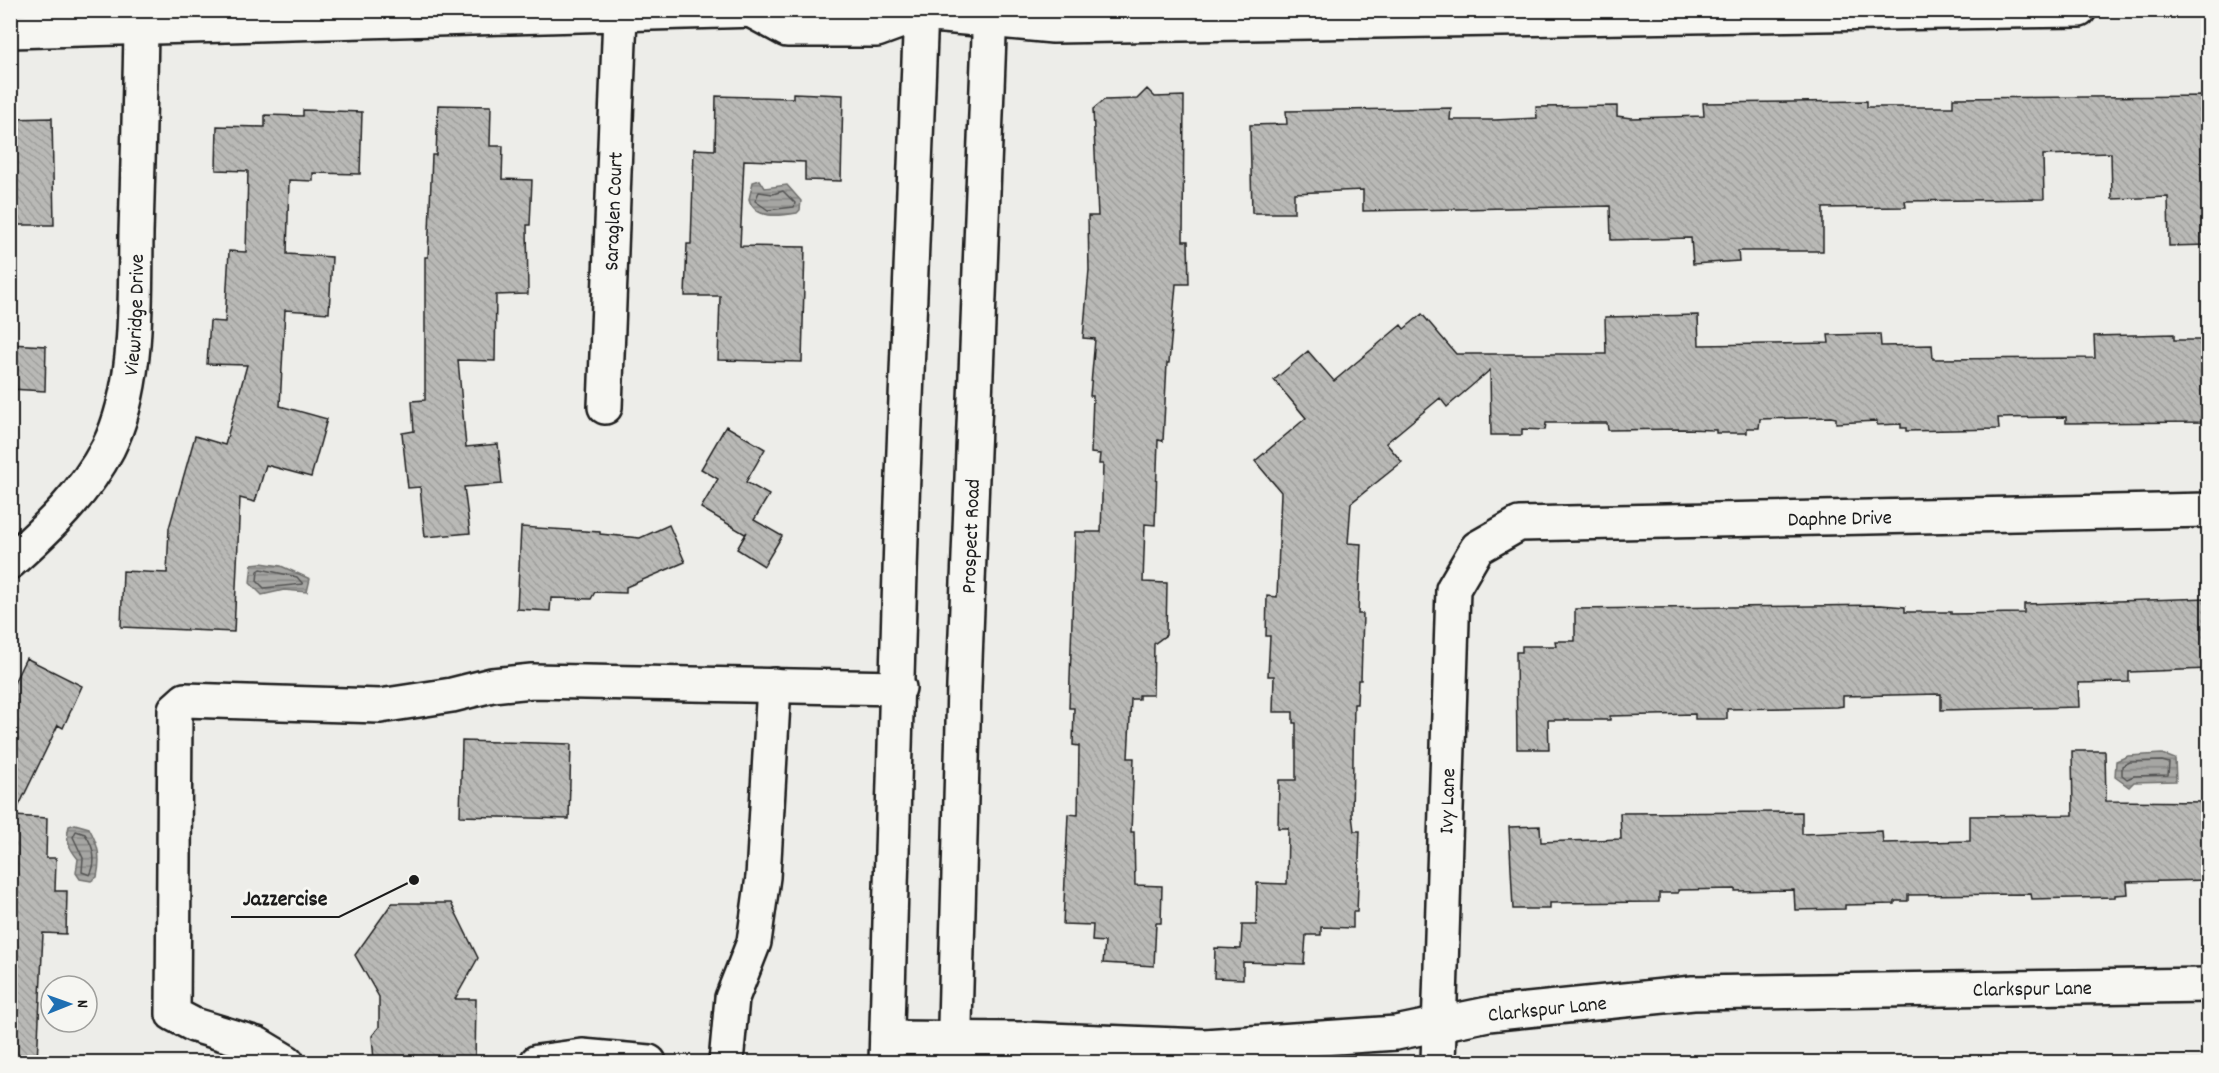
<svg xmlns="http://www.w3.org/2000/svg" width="2219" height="1073" font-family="Dekko,sans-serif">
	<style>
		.water { fill: url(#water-rules); stroke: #6f6f6d; stroke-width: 1.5 }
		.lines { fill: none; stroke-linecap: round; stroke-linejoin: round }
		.shore { stroke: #535352; stroke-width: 1.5 }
		.building { fill: url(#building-back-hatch); stroke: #1c1c1c; stroke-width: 1.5 }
		.minor-casing { stroke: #1c1c1c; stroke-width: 38 }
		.major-casing { stroke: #1c1c1c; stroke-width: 38 }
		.minor { stroke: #f6f6f2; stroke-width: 33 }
		.major { stroke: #f6f6f2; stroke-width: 33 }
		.labels { text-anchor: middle; stroke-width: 6; stroke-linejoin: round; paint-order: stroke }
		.street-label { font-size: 21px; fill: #1c1c1c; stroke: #f6f6f2 }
		.leader { fill: none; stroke: #1c1c1c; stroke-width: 2 }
		.callout-dot { fill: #1c1c1c; stroke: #f6f6f2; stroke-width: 2 }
		.callout-label { font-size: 22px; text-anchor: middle; font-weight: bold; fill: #1c1c1c; stroke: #f6f6f2; stroke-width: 6; stroke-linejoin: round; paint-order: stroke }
	</style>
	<defs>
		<pattern id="water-rules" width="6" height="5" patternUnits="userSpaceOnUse" patternTransform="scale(1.5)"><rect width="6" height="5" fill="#a6a6a3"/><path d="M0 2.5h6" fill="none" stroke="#868684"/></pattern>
		<pattern id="building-back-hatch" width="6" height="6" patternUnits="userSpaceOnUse" patternTransform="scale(1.5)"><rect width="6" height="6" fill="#b9b9b6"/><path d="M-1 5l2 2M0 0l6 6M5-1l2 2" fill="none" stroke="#9e9e9c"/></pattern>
	</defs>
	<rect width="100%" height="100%" fill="#edede9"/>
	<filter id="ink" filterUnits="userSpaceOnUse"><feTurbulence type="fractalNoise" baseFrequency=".0167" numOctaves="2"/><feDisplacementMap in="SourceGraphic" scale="12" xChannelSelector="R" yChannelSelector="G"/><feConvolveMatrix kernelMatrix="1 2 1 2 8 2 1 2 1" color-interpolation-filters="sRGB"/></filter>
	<g filter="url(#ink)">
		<!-- water -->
		<path class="water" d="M760,180l5,8 22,-3 14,16 -1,9 -3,3c-17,3 -42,7 -48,-14l4,-17z
			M261,563l20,3 29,13 -3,13 -23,-2 -22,5 -12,-12 2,-19z
			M2162,754l13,5 1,22 -42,1 -5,5 -14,-10 1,-16 12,-5z
			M75,824l14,4c10,18 12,30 8,49l-6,4 -11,-2 -4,-6 2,-14c-9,-11 -13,-19 -9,-33z"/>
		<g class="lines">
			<!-- shore -->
			<path class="shore" d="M783,191l12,12 -1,4 -26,3 -13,-9 4,-9 14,2z
				M261,569l36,8 6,7 -39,4 -7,-7 1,-10z
				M2162,761l7,2 -1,12 -34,1 -7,3 -5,-4v-9l8,-4z
				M76,831l9,3c9,13 12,28 5,41l-8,-3 1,-14 -10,-21z"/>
		</g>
		<!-- building -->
		<path class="building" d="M1147,89l8,8 29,-1 -1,145h5l1,43h-13l-7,79h-2l-4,78 -5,-1 -3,85 -10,-1 -2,58 24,1 -1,52 -12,9 -1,51h-14v4h-8l-3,59h6l-3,74h3l1,53 27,1 -1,37h-5l-2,43 -51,-3 2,-21 -13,-1 1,-16 -30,-1 5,-110 10,1 1,-69 -6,-1 1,-37h-5l6,-176h26l2,-68h-4l1,-10 -9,-1 2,-57h-3l5,-57 -12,-1 6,-68 -1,-54h10l-5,-107 11,-9 33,-1z
			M793,93l50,2 -2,86 -36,-1v-18l-61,-2 -4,86 65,1 -3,115 -84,-2 2,-64h-35l2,-52h4l3,-95 21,1 1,-54 77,2z
			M2208,96v149l-39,1 -1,-49 -56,2 -1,-46 -68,2 1,44 -139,2 1,6 -83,1v43h-85l1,10 -46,3 -2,-26 -80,2 -1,-34 -247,5v-21l-69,3v20h-42l-2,-88 37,-1 -1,-13 165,-3 -1,12h45l42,-2 -1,-11 81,-1v10l14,2 73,-2 -1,-13 164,-2v6h86v-9z
			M438,105l53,1 -1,40h13l-1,33 30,1 -2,45h-3l1,69 -32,1 -1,66 -37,-1 8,87 32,-3 4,40 -38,3 6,46 -45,4 -5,-50 -12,1 -6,-55 12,-2 -2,-30 13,-1v-143h3l4,-102h4z
			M303,110l59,2 -2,62 -47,-1v8l-24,-1 -2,74 45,3 -3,56 -44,-3 -5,96 47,13 -16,58 -45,-12 -11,37 -15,-4 -6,134 -113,-5 2,-56 44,2 2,-45 26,-92 30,9 22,-80 -40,-1 3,-43 15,1 4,-71 17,1 2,-81 -32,-1 1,-44 48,1v-12l38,1z
			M52,118l2,107h-44v-106z
			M1422,314l34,40h150l-1,-37 93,-2 1,30 130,-2 -1,-8 52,-1 1,12 51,-1 1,14 162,-1 -1,-22 80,-2v6h34v82l-142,1v-6l-68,1 1,11 -93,2v-3h-5v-4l-24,1v-4l-41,2v-5l-5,-1 -71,2 -1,9h-12v5h-31v-3l-33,-1 -75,1 -1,-7h-61l-1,7 -23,-1v6h-31l-1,-65 -43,37 -7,-9 -54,45 16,19 -51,41 -3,40 13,1 -3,70h5l-2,66h-3l-1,24h-3l-2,111 2,16h6l-3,81h-4v16l-32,-1v8h-15l-2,29 -61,-2v17l-29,-1 1,-30 26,1 1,-24h14l1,-42 30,1 1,-56h-10l1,-48h17v-57h-3v-11h-20l1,-36h-6l2,-40h-4l1,-40 10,1 4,-105 -26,-31 51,-43 -32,-38 34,-29 26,30 67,-56 3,4z
			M10,344l36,2 -1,45 -35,-2z
			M726,426l39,23 -19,33 23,13 -15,25 28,16 -18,30 -27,-17 10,-17 -2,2 -44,-26 17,-29 -17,-10z
			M669,525l16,37 -59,25v6l-31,-1 -4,7 -40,-1 -1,13 -33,-2 4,-82 79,5v2l40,4z
			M2208,598v71l-79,3v10l-51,1 1,24 -138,3v-16l-98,2v10l-6,1 -110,2v10h-32v-5l-85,2v4h-62l1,29h-32l-1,-97h6v-6h34l-1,-5h20v-32l306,-4 24,2v5h46v2l73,-1v-9z
			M26,658l56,28 -19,42 -5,-3 -44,91 33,2 -1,40h10l-1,33h12l-1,43 -23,-1 -6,129h-27v-371z
			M462,741l109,3 -2,75 -109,-3z
			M2072,751h33l1,50 102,1v78l-81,2 1,12 -13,1v2l-83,2 -1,-5 -123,1v6h-13v3l-50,1v4l-50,1 -1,-20 -59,1v-2l-57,1v3h-19v9l-109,1v6h-37l-4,-82 31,-1 1,16 80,-3 -1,-26 182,-1v22l80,-3 1,12 87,-2v-25l103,-1z
			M392,903h59l27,55 -23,41h21l-1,63 -101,-2 -2,-24 7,-9v-30l-24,-42z"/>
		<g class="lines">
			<defs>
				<g id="minor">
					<path d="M915,10l6,4 132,12 1026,-16"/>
					<path d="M754,12l33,18h90l44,-16"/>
					<path d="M10,31l747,-21"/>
					<path id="s1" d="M605,407l15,-392"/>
					<path id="s2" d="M10,562c38,-34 74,-68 98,-114 31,-61 27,-148 28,-215 2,-69 4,-137 5,-205"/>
					<path id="s3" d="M887,1038l136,1 181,7 192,-13 92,-19 205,-21 515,-8"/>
					<path d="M287,1062l-30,-18 -63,-19 -21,-11 2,-305 10,-9 195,6 72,-11 40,-10 40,-4 367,7"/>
					<path d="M537,1062l45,-6 67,6"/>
					<path d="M726,1062l6,-64 22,-56 9,-65 11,-192"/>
					<path id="s4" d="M1438,1062l15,-473 24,-41 42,-24 689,-14"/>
				</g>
				<g id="major">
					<path d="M886,1062l16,-560 19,-492"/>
					<path id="s5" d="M954,1062l10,-376 26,-676"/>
				</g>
			</defs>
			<!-- minor casing -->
			<use href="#minor" class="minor-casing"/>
			<!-- major casing -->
			<use href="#major" class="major-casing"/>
			<!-- minor -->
			<use href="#minor" class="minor"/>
			<!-- major -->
			<use href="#major" class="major"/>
		</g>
	</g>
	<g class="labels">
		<!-- street labels -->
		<g class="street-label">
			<text dy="7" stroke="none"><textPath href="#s1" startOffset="196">Saraglen Court</textPath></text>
			<text dy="7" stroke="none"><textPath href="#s2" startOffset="288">Viewridge Drive</textPath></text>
			<text dy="7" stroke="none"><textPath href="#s4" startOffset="890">Daphne Drive</textPath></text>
			<text dy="7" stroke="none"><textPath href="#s5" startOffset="526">Prospect Road</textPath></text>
			<text dy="7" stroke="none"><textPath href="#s4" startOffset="261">Ivy Lane</textPath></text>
			<text dy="7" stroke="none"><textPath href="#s3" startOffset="1149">Clarkspur Lane</textPath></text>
			<text dy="7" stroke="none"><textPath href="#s3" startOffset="663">Clarkspur Lane</textPath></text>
		</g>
	</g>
	<!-- callouts -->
	<path class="leader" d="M414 880L339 917H231"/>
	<circle class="callout-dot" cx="414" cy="880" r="6"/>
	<g class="callout-label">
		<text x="285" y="905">Jazzercise</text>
	</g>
	<!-- margin -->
	<rect width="2219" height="1073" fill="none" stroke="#f6f6f2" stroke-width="36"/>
	<rect x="18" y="18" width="2183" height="1037" fill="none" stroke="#1c1c1c" stroke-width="2" filter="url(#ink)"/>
	<!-- north arrow -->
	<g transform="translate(69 1004) rotate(89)"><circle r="28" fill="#f6f6f2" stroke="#9f9f9c" stroke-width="1.5"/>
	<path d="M0-4.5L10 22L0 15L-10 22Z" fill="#1f6fb2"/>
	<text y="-9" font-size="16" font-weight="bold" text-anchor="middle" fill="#1c1c1c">N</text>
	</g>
</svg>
